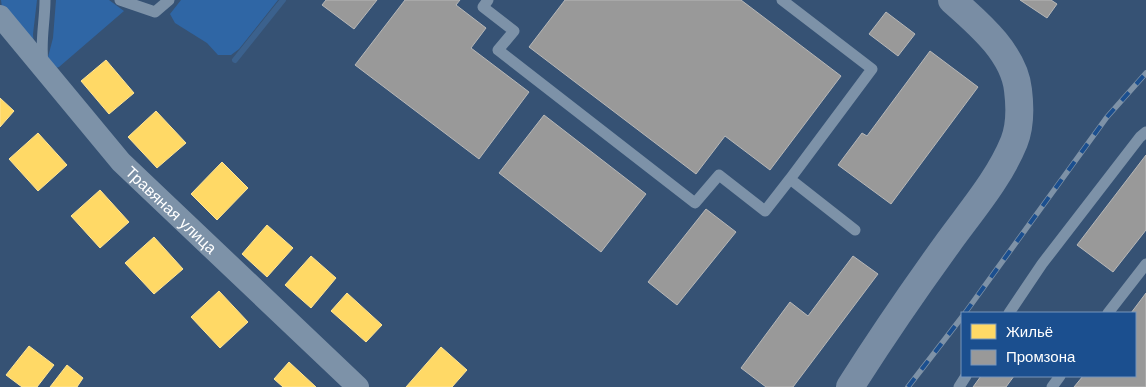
<svg xmlns="http://www.w3.org/2000/svg" width="1146" height="387" font-family="Helvetica,sans-serif">
	<style>
		.green { fill: #2f66a5 }
		.homes { fill: #ffd966; stroke: #ffe494 }
		.industry { fill: #999; stroke: #b8b8b8 }
		.lines { fill: none; stroke-linecap: round; stroke-linejoin: round }
		.stream { stroke: #3b618d; stroke-width: 6 }
		.lane { stroke: #7d92a8; stroke-width: 11 }
		.street { stroke: #7d92a8; stroke-width: 22 }
		.secondary { stroke: #798da4; stroke-width: 28 }
		.rail-casing { stroke: #7e92a7; stroke-width: 5.5 }
		.rail { stroke: #1b4f8f; stroke-width: 4; stroke-dasharray: 11; stroke-linecap: butt }
		.labels { text-anchor: middle; stroke-width: 5; stroke-linejoin: round; paint-order: stroke }
		.street-label { font-size: 16px; fill: #fff; stroke: #1b4f8f }
	</style>
	<rect width="100%" height="100%" fill="#365274"/>
	<!-- green -->
	<path class="green" d="M1,0h36l-4,34 1,13 -32,-39z
		M56,0h53l15,11 -65,56 -6,2 -5,-12 5,-19z
		M181,0h97l-39,49 -8,6h-13l-11,-12 -32,-20 -5,-9z"/>
	<!-- homes -->
	<path class="homes" d="M106,60l28,33 -25,21 -28,-33z
		M0,98l14,13 -14,16z
		M156,111l30,32 -29,25 -29,-31z
		M38,133l29,32 -29,26 -29,-32z
		M222,162l26,26 -31,32 -26,-26z
		M100,190l29,32 -29,26 -29,-32z
		M267,225l26,23 -26,29 -25,-23z
		M154,237l29,32 -29,25 -29,-31z
		M311,256l25,22 -25,30 -26,-23z
		M219,291l29,31 -28,26 -29,-31z
		M347,293l35,32 -16,17 -35,-31z
		M29,346l25,19 -17,22h-15l-16,-12z
		M441,347l26,23 -15,17h-46z
		M289,362l27,25h-33l-9,-8z
		M67,365l16,13 -6,9h-27z"/>
	<!-- industry -->
	<path class="industry" d="M326,0h51l-23,29 -32,-24z
		M405,0h55l-4,5 30,23 -15,20 58,44 -50,67 -124,-94z
		M565,0h176l100,76 -71,94 -45,-34 -29,38 -167,-127z
		M1020,0h31l6,4 -10,14z
		M886,12l29,22 -17,22 -29,-22z
		M930,51l48,36 -87,117 -53,-39 24,-32 5,3z
		M544,115l102,79 -45,58 -102,-79z
		M1146,155v75l-33,42 -36,-27z
		M706,209l30,23 -59,73 -29,-23z
		M853,256l25,18 -85,113h-27l-25,-19 49,-66 18,14z
		M1146,293v94h-72l9,-11h52v-63h-4z
		M981,376h33l-8,11h-33z"/>
	<g class="lines">
		<!-- stream -->
		<path class="stream" d="M235,60l48,-60"/>
		<!-- lane -->
		<path class="lane" d="M120,0l35,12 14,-12
			M488,0l-5,7 31,24 -16,19 197,153 24,-28 46,36 25,-32
			M782,0l90,69 -82,110 65,51
			M43,63c-3,-21 2,-42 2,-63
			M1009,313l33,-49 98,-127 6,-5
			M1108,313l38,-49
			M959,387l7,-11
			M1052,387l8,-11"/>
		<!-- street -->
		<path class="street" id="s1" d="M0,16l121,146 237,225"/>
		<!-- secondary -->
		<path class="secondary" d="M850,387c31,-49 64,-97 98,-144 23,-32 51,-64 66,-101 6,-15 6,-36 4,-52 -4,-37 -40,-67 -66,-90"/>
		<defs>
			<path id="rail" d="M965,313l142,-196 39,-44
				M908,387l54,-70"/>
		</defs>
		<!-- rail casing -->
		<use href="#rail" class="rail-casing"/>
		<!-- rail -->
		<use href="#rail" class="rail"/>
	</g>
	<g class="labels">
		<!-- street labels -->
		<g class="street-label">
			<text dy="6" stroke="none"><textPath href="#s1" startOffset="259">Травяная улица</textPath></text>
		</g>
	</g>
	<!-- legend -->
	<rect x="961" y="312" width="175" height="65" fill="#1b4f8f" stroke="#7695bc"/>
	<rect x="971" y="324" width="25" height="15" fill="#ffd966" stroke="#7695bc"/>
	<text x="1006" y="337" font-size="15" fill="#ffffff">Жильё</text>
	<rect x="971" y="350" width="25" height="15" fill="#999999" stroke="#7695bc"/>
	<text x="1006" y="362" font-size="15" fill="#ffffff">Промзона</text>
</svg>
